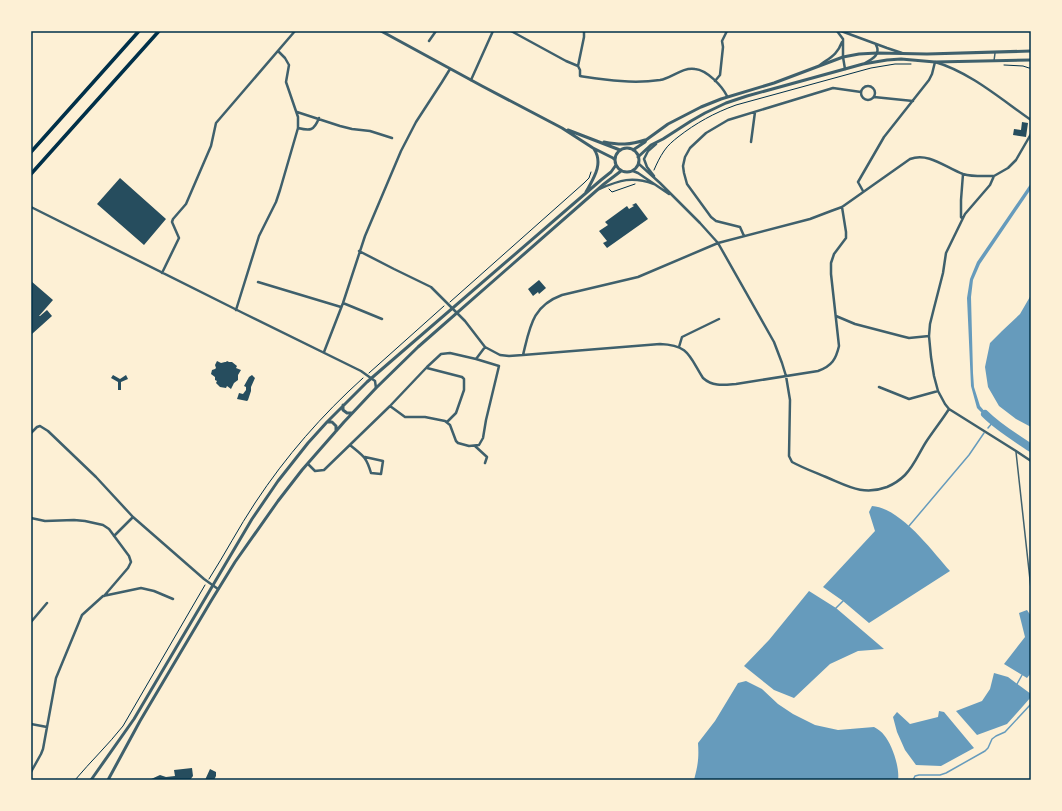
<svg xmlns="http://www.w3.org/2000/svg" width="1062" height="811" font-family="Arial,sans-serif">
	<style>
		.water { fill: #669bbc }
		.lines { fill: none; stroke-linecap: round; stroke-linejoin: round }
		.stream { stroke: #669bbc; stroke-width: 1.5 }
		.river { stroke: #669bbc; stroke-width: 8 }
		.building { fill: #264d5e }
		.path { stroke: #003049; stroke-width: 1 }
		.service { stroke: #3f606c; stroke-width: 1.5 }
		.minor { stroke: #3f606c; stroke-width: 2.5 }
		.tertiary { stroke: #3f606c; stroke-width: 3 }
		.secondary { stroke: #003049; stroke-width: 3.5 }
		.neatline { fill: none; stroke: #003049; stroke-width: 1.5 }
	</style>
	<rect width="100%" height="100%" fill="#fdf0d5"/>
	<!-- water -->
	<path class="water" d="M1031,183v6l-51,75 -7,16 -2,17 2,76 1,14 6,19 13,15 -2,1 -14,-14 -6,-22 -4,-88 3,-19 7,-17z
		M1031,295v132l-15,-8 -17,-13 -11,-19 -3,-20 5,-24 12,-12 18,-17z
		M872,506c29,2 60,45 78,65l-81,52 -26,-22 -20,-14 52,-56 -6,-19z
		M809,591l27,17 48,41 -26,2 -28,13 -36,34 -20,-8 -30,-24 25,-26z
		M1027,610l4,6v57l-4,5 -23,-14 21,-27 -6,-24z
		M994,673l14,4 23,17v3l-24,27 -30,11 -21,-24 26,-10 8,-12z
		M746,681l16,8 16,15 15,10 22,11 23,5 36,-3c4,2 8,5 10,8 8,9 16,33 14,45h-204c4,-15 5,-22 4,-37l17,-22 23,-38z
		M939,711l5,1 30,36 -33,18 -25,-1 -11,-15 -8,-18 -4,-15 4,-5 13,12 28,-7z"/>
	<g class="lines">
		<!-- stream -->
		<path class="stream" d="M988,428l5,-6
			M909,526l60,-71 15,-22
			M836,608l7,-7
			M1017,684l5,-9
			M913,780l2,-4 4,-1h21l6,-2 39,-22 3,-3 4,-9 4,-3 9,-4 26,-28"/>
		<!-- river -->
		<path class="river" d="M985,414c14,14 30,23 46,34"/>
	</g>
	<!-- building -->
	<path class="building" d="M1022,122l6,1 -2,14 -13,-2 1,-6 7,1z
		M120,178l46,41 -22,26 -47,-41z
		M636,203l12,16 -41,29 -4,-5 4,-2 -8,-10 9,-6 -3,-3 22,-16 2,3 5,-3 -2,-1z
		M539,280l7,8 -7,6 -1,-2 -5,4 -5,-7z
		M31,281l22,19 -14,16h1l7,-6 5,6 -20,18 -1,-1z
		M217,361l4,2 4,-1h1l1,-1 2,1h3l5,4 -1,2 5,2 -3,5v5l-4,3 -3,6 -4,-3 -1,2 -6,-1 -4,-4 1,-2 -2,-1v-3l-4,-3 1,-4 3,-1 1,-1 -1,-3z
		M113,375l7,4 6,-4 2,4 -7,3v8h-3v-8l-7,-4z
		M252,375l3,3 -4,9v4l-3,9 -1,1 -10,-2 2,-6 4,1 3,-4v-3l-2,-1 5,-9z
		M192,768l1,8 -3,4h-41l11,-5 6,2 9,-1 -1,-6z
		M210,769l6,3v4l-2,4h-9z"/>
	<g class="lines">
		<!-- path -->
		<path class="path" d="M1004,65l19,1 6,2h2
			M654,170c3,-7 6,-13 10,-19 4,-6 9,-10 14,-14 18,-14 36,-24 58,-32l135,-37 24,-4h16
			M609,189l3,3 23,-8
			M450,302l134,-119 5,-5 2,-6
			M369,373l75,-67
			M209,579c16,-25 30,-52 46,-76 31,-47 67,-88 108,-125
			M75,780c16,-19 33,-35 48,-54l82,-141"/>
		<!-- service -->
		<path class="service" d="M994,61l1,-8
			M1016,452l15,137"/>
		<!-- minor -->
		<path class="minor" d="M511,31l55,30 12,5
			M584,31v6l-6,29 2,4v6c27,4 52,8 80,4 12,-2 22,-13 35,-11 12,1 27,17 32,27
			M837,31l6,8v18l2,12
			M841,31l46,17 15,5
			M429,41l7,-10
			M865,63c8,-4 16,-9 11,-18
			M820,65c11,-8 17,-10 22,-23
			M471,80l22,-49
			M715,81l5,-6 3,-28 -1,-6 5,-10
			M861 93a7 7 0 1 1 14 0a7 7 0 1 1-14 0Z
			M874,97l39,4
			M297,112l43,14 12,3 18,2 22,7
			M298,128c12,3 16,3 21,-10
			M1031,134l-15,26 -8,8 -14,8 -4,9 -25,29 -19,39 -3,20 -9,35 -4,16 -1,12 2,21 3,19 4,15 7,13 4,5 67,42 15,10
			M751,142l4,-30
			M639,164l21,19 40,40 18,20 56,99 8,21 4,13 4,24 -1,56 3,6c11,6 22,10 34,15 22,9 37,19 61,10 7,-3 13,-7 18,-12 9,-9 14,-22 21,-33 8,-12 16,-22 23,-33
			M633,171l5,2 31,21
			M654,176l-7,-9 -3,-8 4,-8 8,-7
			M599,189c21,-9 33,-13 55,-5
			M863,191l-5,-9 26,-45 45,-57 3,-6 3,-12c35,10 67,38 96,58
			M31,207l212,106 118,58 14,10 1,7
			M962,218l-1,-1v-17l2,-26
			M744,236l-4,-9 -24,-6 -5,-4 -24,-33 -3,-11 -1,-7 2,-9 5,-9 16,-15 22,-13 105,-32 28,4
			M359,251l35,18 37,18 34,34 20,26 15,8 9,1 14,-1 137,-11c29,1 29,12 43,34 10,9 21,7 33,6l82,-13c14,-5 18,-12 21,-25l-8,-72v-11l3,-9 12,-16v-6l-4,-25
			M162,273l17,-35 -7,-16 1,-3 13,-15 25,-58 5,-23 79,-92
			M258,282l83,25
			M343,303l39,16
			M236,310l23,-74 17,-34 4,-12 18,-62v-11l-12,-35 3,-17 -4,-7 -7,-7
			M836,316l19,8 46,12 8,2 20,-2
			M679,347l3,-10 37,-18
			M324,352l19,-49 22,-67 36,-85 15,-29 26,-40 8,-13
			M523,355c7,-28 9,-49 39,-60l76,-18 80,-34 92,-24 21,-8 11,-4 68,-48c19,-7 36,9 53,15 10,3 21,2 31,2
			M427,368l35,9 2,2v11l-8,23 -9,9
			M879,387l30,12 29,-8
			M390,406l15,11h20l20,4 5,4 6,16 2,2 11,3 10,-1 4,-7 3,-18 13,-54 -23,-7
			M31,433l6,-6 3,-1 8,5 48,46 37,40 71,62 14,10
			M350,445c13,11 16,11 21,28l10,1 2,-13 -18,-4
			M475,446l12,11 -2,6
			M308,464l7,7 9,-1 66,-64 37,-39 14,-13 9,-1 26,6 9,-12
			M31,518l14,3 29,-1 11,1 18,4 6,4 20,27 2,6 -3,6 -24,28
			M114,536l19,-19
			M31,622l16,-19
			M31,724l16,3
			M31,772l10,-18 2,-5 13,-71 26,-63 21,-19 38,-8 13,3 19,8"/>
		<!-- tertiary -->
		<path class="tertiary" d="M381,31l101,55 80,42 31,20 20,10 2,2
			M568,130l52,20
			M604,142c16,3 26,3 41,-2
			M615 160a12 12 0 1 1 24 0a12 12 0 1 1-24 0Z
			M633,150l12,-8 1,-2 22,-16 33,-17 20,-8 53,-16 69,-26 16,-3 18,-1 50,1 104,-3
			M638,157l13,-12 12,-6 28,-18 14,-8 21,-10 21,-7 116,-32 24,-4 14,-1 34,3 96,-2
			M586,192c7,-13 18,-28 8,-43
			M343,405v5l4,3h5
			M327,422h5l4,4v5
			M91,780l43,-61 118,-200 26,-38 30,-38 19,-21 40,-40 234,-202 10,-8 5,-7
			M108,780l32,-59 71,-120 24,-39 43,-61 24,-31 42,-48 32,-34 42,-41 186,-163 17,-13"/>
		<!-- secondary -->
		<path class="secondary" d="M31,152l108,-121
			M31,174l128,-143"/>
	</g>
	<!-- border -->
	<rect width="1062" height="811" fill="none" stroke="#fdf0d5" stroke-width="64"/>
	<rect x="32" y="32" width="998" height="747" class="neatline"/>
</svg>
